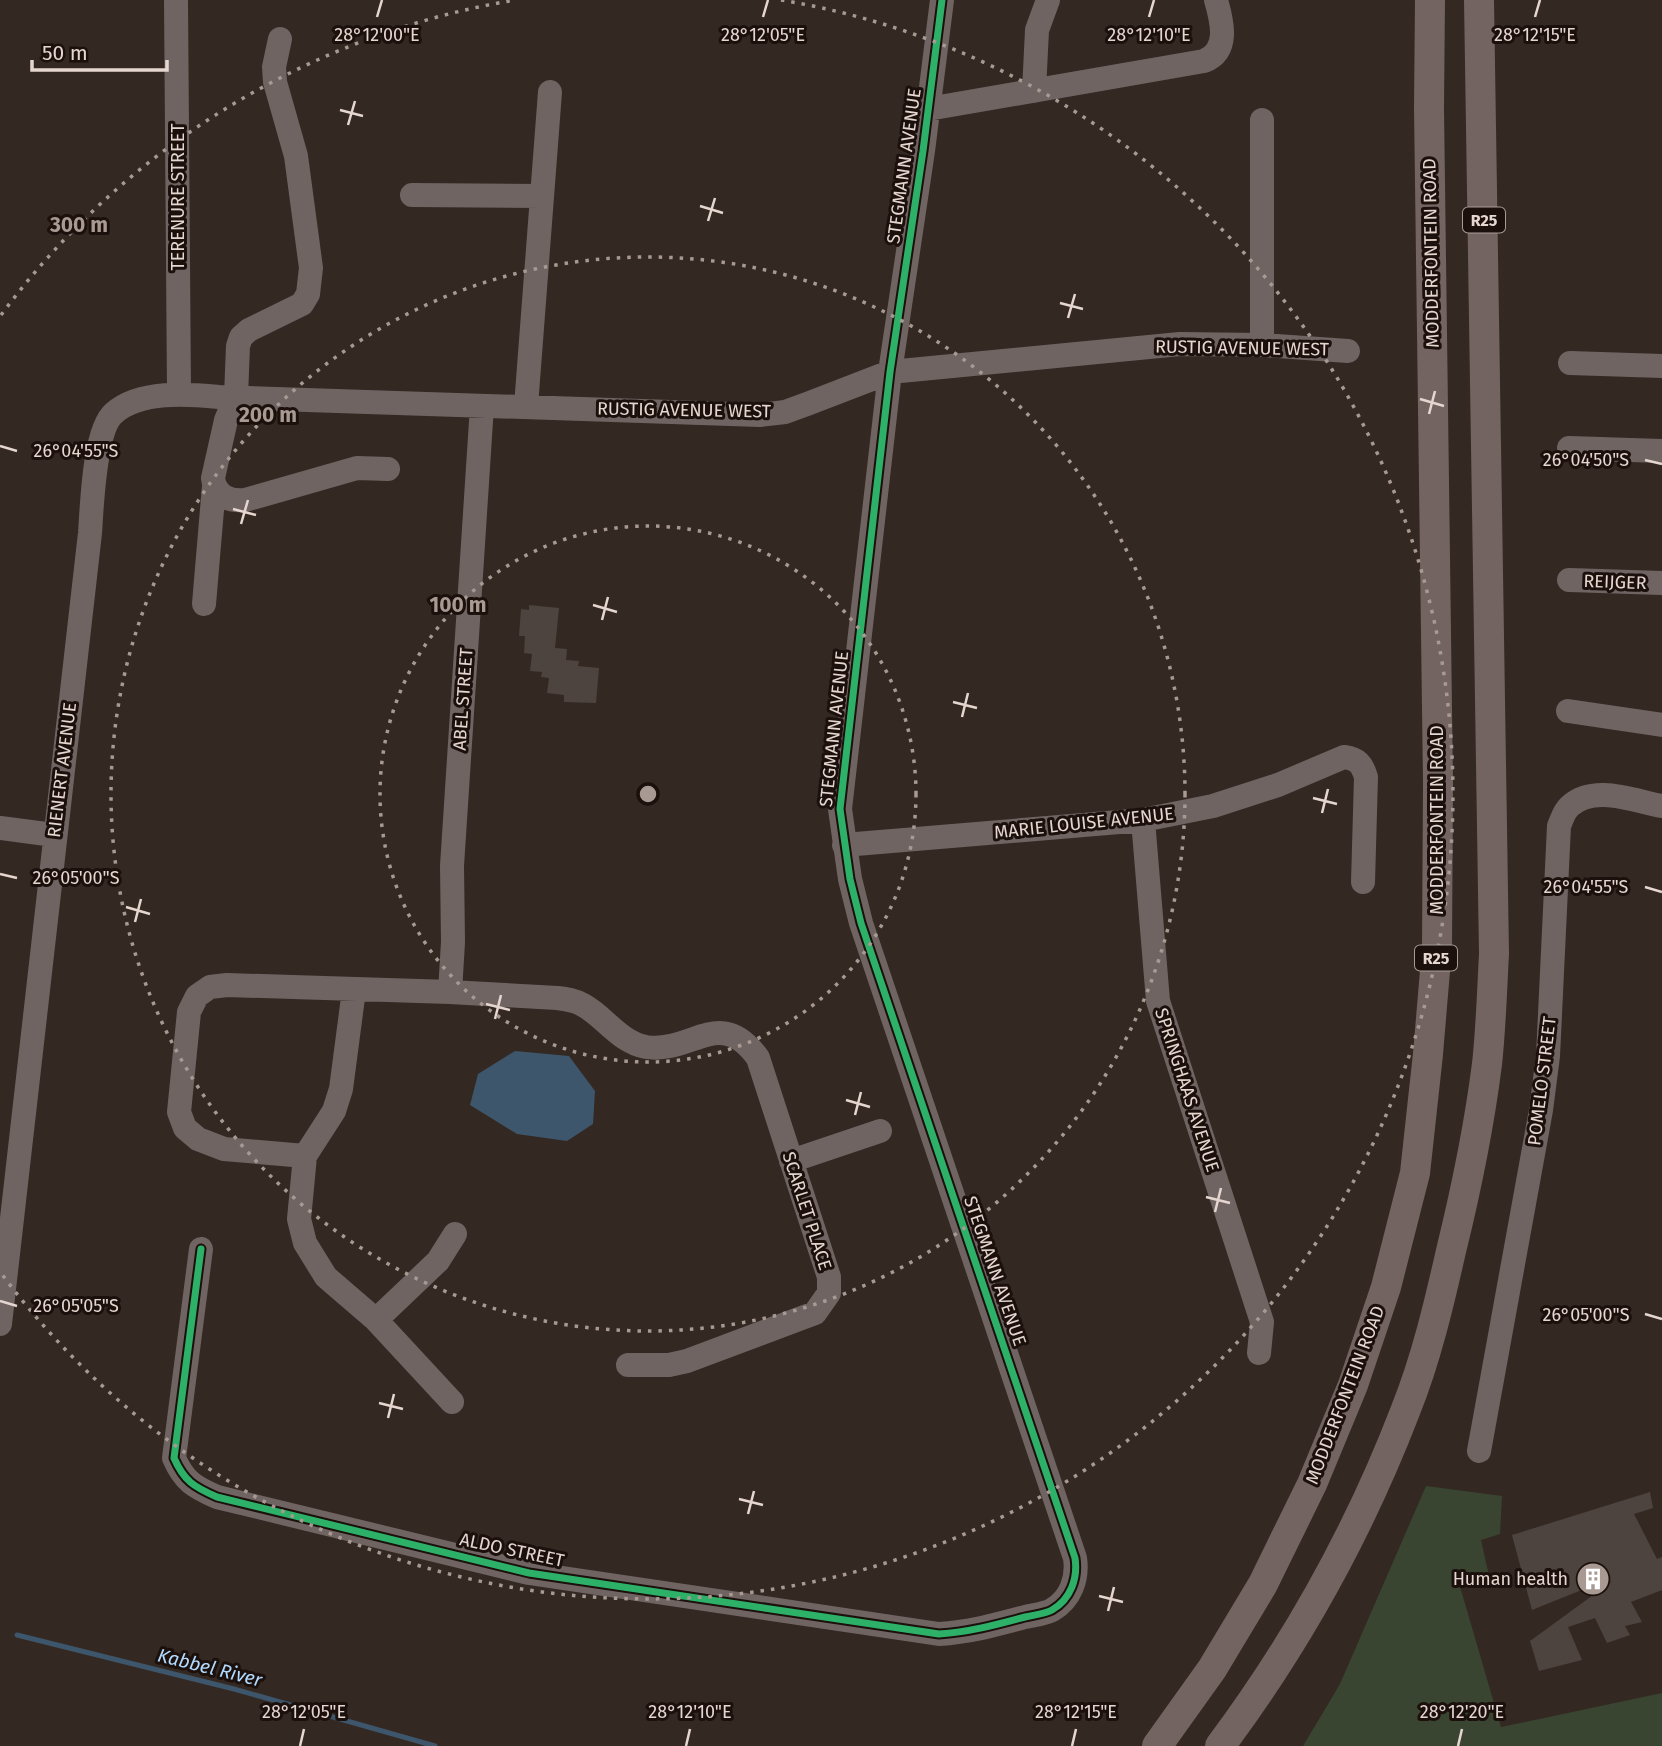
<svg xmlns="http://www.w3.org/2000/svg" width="1662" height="1746" font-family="'Fira Sans',sans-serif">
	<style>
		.green { fill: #394531 }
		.water { fill: #3d566b }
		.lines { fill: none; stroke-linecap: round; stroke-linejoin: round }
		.stream { stroke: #3d566b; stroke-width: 5 }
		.building { fill: #4e443f }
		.minor { stroke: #706463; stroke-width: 24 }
		.major { stroke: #736462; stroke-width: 30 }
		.cycleway-casing { stroke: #1b100c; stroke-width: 11 }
		.cycleway { stroke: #2db169; stroke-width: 7 }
		.ticks { fill: none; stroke: #e6d6d0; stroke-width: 2.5 }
		.ring { fill: none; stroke: #a89993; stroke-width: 3.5; stroke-dasharray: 3.5 7 }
		.labels { text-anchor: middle; stroke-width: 6; stroke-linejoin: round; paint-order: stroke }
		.shield { fill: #1b100c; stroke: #a99b95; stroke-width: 2 }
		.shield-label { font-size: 16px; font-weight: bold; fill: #e6d6d0 }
		.street-label { font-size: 18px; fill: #e6d6d0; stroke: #1b100c }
		.poi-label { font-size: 18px; fill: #e6d6d0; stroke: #1b100c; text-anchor: end }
		.water-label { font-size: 19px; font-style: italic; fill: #b2daff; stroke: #1b100c }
		.ticks-label { font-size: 18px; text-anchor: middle; fill: #e6d6d0; stroke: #1b100c; stroke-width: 6; stroke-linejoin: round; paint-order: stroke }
		.centre { fill: #a89993; stroke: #1b100c; stroke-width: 3.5 }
		.ring-label { font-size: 21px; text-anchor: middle; font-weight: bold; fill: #a89993; stroke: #1b100c; stroke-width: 6; stroke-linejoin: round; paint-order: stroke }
	</style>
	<rect width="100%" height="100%" fill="#342822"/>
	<!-- green -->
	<path class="green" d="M1426,1486l76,10 -2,38 -19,6 8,36 -30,7 42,144 161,-34v53h-359l37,-62z"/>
	<!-- water -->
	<path class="water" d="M515,1051l54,5 26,35 -2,33 -26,17 -50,-7 -47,-29 8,-31z"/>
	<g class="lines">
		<!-- stream -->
		<path class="stream" d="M17,1635l217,54 201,57"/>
	</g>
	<!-- building -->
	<path class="building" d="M529,605l30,3 -4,40 12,1 -1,11 13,1 -1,5 21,2 -3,35 -32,-1v-7l-17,-2 2,-15 -8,-1 1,-5 -12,-1 2,-17 -8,-1 1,-17h-6l2,-27 8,1z
		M1650,1492l3,16 -19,6 23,45 5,-2v33l-31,12 11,20 -17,4 5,9 -23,8 -12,-25 -27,9 14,33 -43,11 -9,-30 81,-59 -2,-3 -77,31 -20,-75z"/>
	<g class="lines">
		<!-- minor -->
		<path class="minor" d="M176,0l3,393
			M280,39l-6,28 1,15 21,74 15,112 -3,26 -6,10 -53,26 -8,7 -3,9 -2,50 -10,24 -13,58c2,17 16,24 32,22l112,-32 31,1
			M1034,91l3,-61 11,-30
			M928,109l276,-48c26,-10 18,-40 12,-61
			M1262,120v225
			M412,195l130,1
			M1570,363l92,3
			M526,406l24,-314
			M1569,448l93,3
			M1569,580l93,3
			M204,604l10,-118
			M1568,711l94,14
			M1143,820l15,181 104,321 -3,31
			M0,828l54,7
			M844,845l299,-25 70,-14 65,-21 66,-28c14,2 18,7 22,20l-3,105
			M354,990l-13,99 -7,22 -29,45 -81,-7 -26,-10 -13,-11 -6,-16 10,-100 8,-16 13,-9 17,-2 223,7 107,6c9,1 18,2 26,7 21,11 36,37 63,42 46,7 74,-42 112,11l71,219v16l-14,20 -128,48 -18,4h-41
			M450,992l3,-50 -1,-76 30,-460
			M305,1156l-6,63 6,24 21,34 50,43 76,82
			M791,1161l89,-30
			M201,1249l-27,209c10,23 20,29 43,39l312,76 410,61c31,-2 56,-9 86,-17 8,-2 20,-3 27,-7 19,-11 26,-32 23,-52l-214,-635 -11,-44 -10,-70 50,-437 33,-221 19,-151
			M376,1320l62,-59 17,-27
			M0,1324l90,-791c2,-27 4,-103 24,-120 26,-23 74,-19 105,-16l541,18 25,-3 22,-8 83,-32 290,-28 82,1 86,6
			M1479,1451l62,-341 7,-54 11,-230c3,-7 5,-15 11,-20 24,-22 64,-5 92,0"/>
		<!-- major -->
		<path class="major" d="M1157,1746l55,-77 51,-85 49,-100 41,-99 33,-98 29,-114 13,-119 9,-107 1,-164 -9,-675 1,-108
			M1220,1746c77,-103 140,-217 186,-337 20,-50 33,-105 45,-158 15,-61 28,-124 36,-187 4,-36 5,-74 7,-110l-15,-954"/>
		<defs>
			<path id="cycleway" d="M201,1249l-27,209c10,23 20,29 43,39l312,76 410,61c31,-2 56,-9 86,-17 8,-2 20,-3 27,-7 19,-11 26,-32 23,-52l-214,-635 -11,-44 -10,-70 50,-437 33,-221 19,-151"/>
		</defs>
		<!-- cycleway casing -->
		<use href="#cycleway" class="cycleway-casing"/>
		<!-- cycleway -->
		<use href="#cycleway" class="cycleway"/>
	</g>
	<!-- ticks -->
	<path class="ticks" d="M377,17l5,-17M763,17l5,-17M1149,17l5,-17M1535,17l5,-17M340,110l23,6M348,125l7,-24M700,206l23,7M708,221l7,-23M1060,303l23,6M1068,318l7,-24M1420,399l24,7M1429,414l6,-23M0,446l17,5M1645,460l17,4M233,509l23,6M241,524l7,-24M593,605l24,7M602,620l6,-23M953,702l24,6M962,717l6,-24M1313,798l24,6M1322,813l6,-24M0,874l17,4M1645,887l17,5M126,907l24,7M135,922l6,-23M486,1004l24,6M495,1019l6,-24M846,1100l24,7M855,1115l6,-23M1206,1197l24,6M1215,1212l6,-24M0,1301l17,5M1645,1314l17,5M379,1403l24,6M388,1418l6,-24M739,1499l24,6M748,1514l6,-23M1099,1596l24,6M1108,1611l6,-24M300,1746l4,-17M686,1746l4,-17M1072,1746l4,-17M1458,1746l4,-17"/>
	<!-- distance rings -->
	<g class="ring">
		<circle cx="648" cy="794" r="268"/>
		<circle cx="648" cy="794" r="537"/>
		<path d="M1 315A805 805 0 0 1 515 0M781 0A805 805 0 1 1 1 1273"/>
	</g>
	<!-- icons -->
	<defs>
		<symbol id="building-disc" viewBox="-11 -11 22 22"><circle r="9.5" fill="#a89993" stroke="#1b100c"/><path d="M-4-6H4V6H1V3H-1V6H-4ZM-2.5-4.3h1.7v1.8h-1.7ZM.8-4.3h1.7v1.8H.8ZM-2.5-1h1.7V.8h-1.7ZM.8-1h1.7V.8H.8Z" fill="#fff"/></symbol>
	</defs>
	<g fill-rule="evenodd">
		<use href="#building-disc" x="1574" y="1560" width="38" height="38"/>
	</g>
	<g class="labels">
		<!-- shield labels -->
		<g class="shield">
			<rect x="1463" y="207.5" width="42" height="25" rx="5"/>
			<rect x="1415" y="945.5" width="42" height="25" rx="5"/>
		</g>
		<g class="shield-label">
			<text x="1484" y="226">R25</text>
			<text x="1436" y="964">R25</text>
		</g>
		<!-- street labels -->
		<g class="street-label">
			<text transform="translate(904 166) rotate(-82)" y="6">STEGMANN AVENUE</text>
			<text transform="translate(178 197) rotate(-90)" y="6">TERENURE STREET</text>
			<text transform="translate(1431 253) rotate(-91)" y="6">MODDERFONTEIN ROAD</text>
			<text transform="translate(1242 348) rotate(1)" y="6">RUSTIG AVENUE WEST</text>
			<text transform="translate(684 410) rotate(1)" y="6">RUSTIG AVENUE WEST</text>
			<text transform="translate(1615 582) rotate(2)" y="6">REIJGER</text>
			<text transform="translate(463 699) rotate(-86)" y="6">ABEL STREET</text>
			<text transform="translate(834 729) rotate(-84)" y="6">STEGMANN AVENUE</text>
			<text transform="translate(62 770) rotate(-83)" y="6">RIENERT AVENUE</text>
			<text transform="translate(1437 820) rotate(-90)" y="6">MODDERFONTEIN ROAD</text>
			<text transform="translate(1084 823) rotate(-6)" y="6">MARIE LOUISE AVENUE</text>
			<text transform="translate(1542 1081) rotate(-83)" y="6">POMELO STREET</text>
			<text transform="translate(1187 1090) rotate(72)" y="6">SPRINGHAAS AVENUE</text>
			<text transform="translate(807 1211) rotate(72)" y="6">SCARLET PLACE</text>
			<text transform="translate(995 1271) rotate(71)" y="6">STEGMANN AVENUE</text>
			<text transform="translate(1345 1395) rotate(-69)" y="6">MODDERFONTEIN ROAD</text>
			<text transform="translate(512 1550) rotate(12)" y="6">ALDO STREET</text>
		</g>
		<!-- poi labels -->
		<g class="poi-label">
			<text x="1568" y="1585">Human health</text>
		</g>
		<!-- water labels -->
		<g class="water-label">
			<text transform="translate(210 1667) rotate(14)" y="7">Kabbel River</text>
		</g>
	</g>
	<g class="ticks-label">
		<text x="377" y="41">28°12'00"E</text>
		<text x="763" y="41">28°12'05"E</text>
		<text x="1149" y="41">28°12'10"E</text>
		<text x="1535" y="41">28°12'15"E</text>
		<text x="76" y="457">26°04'55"S</text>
		<text x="1586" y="466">26°04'50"S</text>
		<text x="76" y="884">26°05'00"S</text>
		<text x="1586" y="893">26°04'55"S</text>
		<text x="76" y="1312">26°05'05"S</text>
		<text x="1586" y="1321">26°05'00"S</text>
		<text x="304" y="1718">28°12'05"E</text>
		<text x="690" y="1718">28°12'10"E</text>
		<text x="1076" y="1718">28°12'15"E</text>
		<text x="1462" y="1718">28°12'20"E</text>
	</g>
	<circle cx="648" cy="794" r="10" class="centre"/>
	<g class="ring-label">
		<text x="79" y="232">300 m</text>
		<text x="268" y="422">200 m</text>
		<text x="458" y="612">100 m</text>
	</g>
	<!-- scale -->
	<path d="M32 60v10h135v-10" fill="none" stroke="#e6d6d0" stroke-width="3.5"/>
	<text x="42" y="60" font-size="21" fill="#e6d6d0" stroke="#1b100c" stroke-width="5" paint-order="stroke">50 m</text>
</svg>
